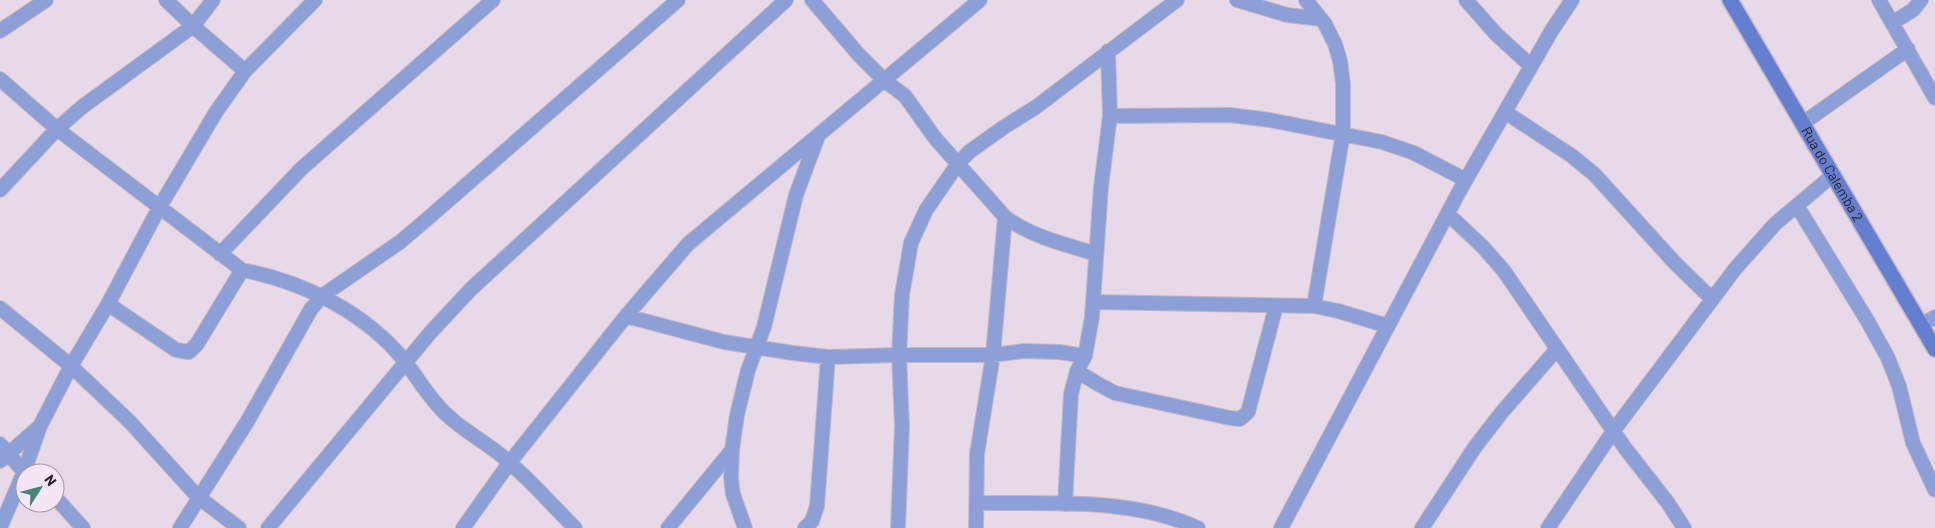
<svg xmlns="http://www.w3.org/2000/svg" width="1935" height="528" font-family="Barlow,sans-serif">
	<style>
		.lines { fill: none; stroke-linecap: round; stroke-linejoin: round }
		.street-casing { stroke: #c4b8c5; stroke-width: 16 }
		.secondary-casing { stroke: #c4b8c5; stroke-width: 18 }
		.street { stroke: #8c9fd7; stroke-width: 14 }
		.secondary { stroke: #647ed0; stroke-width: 15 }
		.labels { text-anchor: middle; stroke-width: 5; stroke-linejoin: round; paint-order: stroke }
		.street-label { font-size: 14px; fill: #262127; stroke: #f5e6f5 }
	</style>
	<rect width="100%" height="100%" fill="#e7d9e8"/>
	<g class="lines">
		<defs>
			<path id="street" d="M166,0l27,26 52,45
				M812,0l47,55 26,26 20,15 30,42 70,79c27,20 59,27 91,37
				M1237,0l50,15 34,4
				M1306,0l19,24 10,20 5,17 3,22v50l-29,173
				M1466,0l30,34 35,32
				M1879,0l56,98
				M1892,23l21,-13 8,-10
				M0,31l46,-31
				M0,79l57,50 185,141c57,11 115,38 155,82 18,20 30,45 50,63 19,18 44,30 63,48 23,20 43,43 65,65
				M1505,112l67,44 22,18 81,89 37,36
				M1110,116l120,-1 40,5 112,22 32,11 52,27
				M1803,123l105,-74
				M0,190l57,-61 25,-22 111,-81 20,-26
				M1797,206l70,114 21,38 11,28 14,57 22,47
				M1448,214l35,33 21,24 121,177 43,55 16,25
				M220,254l81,-85 192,-169
				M1093,302l221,4 24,5 50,15
				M108,304l68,46 13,2 8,-8 45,-74
				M0,308l71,58 59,56 68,75 41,31
				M626,316l98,26 69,11 35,4 71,-2h94l31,-4 35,1 26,4
				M1921,325l14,-8
				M1077,371l21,13 17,9 115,25 10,1 8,-7 28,-106
				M0,444l25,29
				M0,461l39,-34
				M55,497l28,31
				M977,503c73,1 153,-6 221,25
				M1065,504l6,-110 6,-23 8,-15 7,-39 9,-130 9,-71 -2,-65
				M0,528l24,-56 16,-46 31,-60 37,-62 51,-96 57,-96 29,-41 70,-71
				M180,528l67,-106 64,-113 11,-13 78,-54 26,-22 252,-220
				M268,528l162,-195 41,-44 315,-289
				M463,528l47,-66 116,-146 62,-72 292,-244
				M668,528l64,-78
				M745,528l-12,-34 -2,-15 1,-29 5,-35 11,-45 16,-43 32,-132 22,-59
				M805,528l7,-7 5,-15 11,-149
				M898,528l4,-102 -3,-71 3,-60 9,-52 15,-33 31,-45 12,-13 35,-25 32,-20 141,-107
				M976,528l1,-74 16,-99 12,-138
				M1281,528l179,-338 92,-160 20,-30
				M1422,528l53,-81 27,-35 55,-63
				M1548,528l66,-98 121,-161 40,-45 58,-49"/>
			<g id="secondary">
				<path id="s1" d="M1730,0l205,349"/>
			</g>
		</defs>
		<!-- street casing -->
		<use href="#street" class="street-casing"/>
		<!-- secondary casing -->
		<use href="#secondary" class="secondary-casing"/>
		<!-- street -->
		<use href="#street" class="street"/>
		<!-- secondary -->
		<use href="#secondary" class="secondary"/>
	</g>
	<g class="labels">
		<!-- street labels -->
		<g class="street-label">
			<text dy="5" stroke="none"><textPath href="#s1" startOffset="202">Rua do Calemba 2</textPath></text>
		</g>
	</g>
	<!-- north arrow -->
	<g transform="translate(40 488) rotate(54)"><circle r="24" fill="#f5e6f5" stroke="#a297a3"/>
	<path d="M0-4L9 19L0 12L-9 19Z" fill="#448576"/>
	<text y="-8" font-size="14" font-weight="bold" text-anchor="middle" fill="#262127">N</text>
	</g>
</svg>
